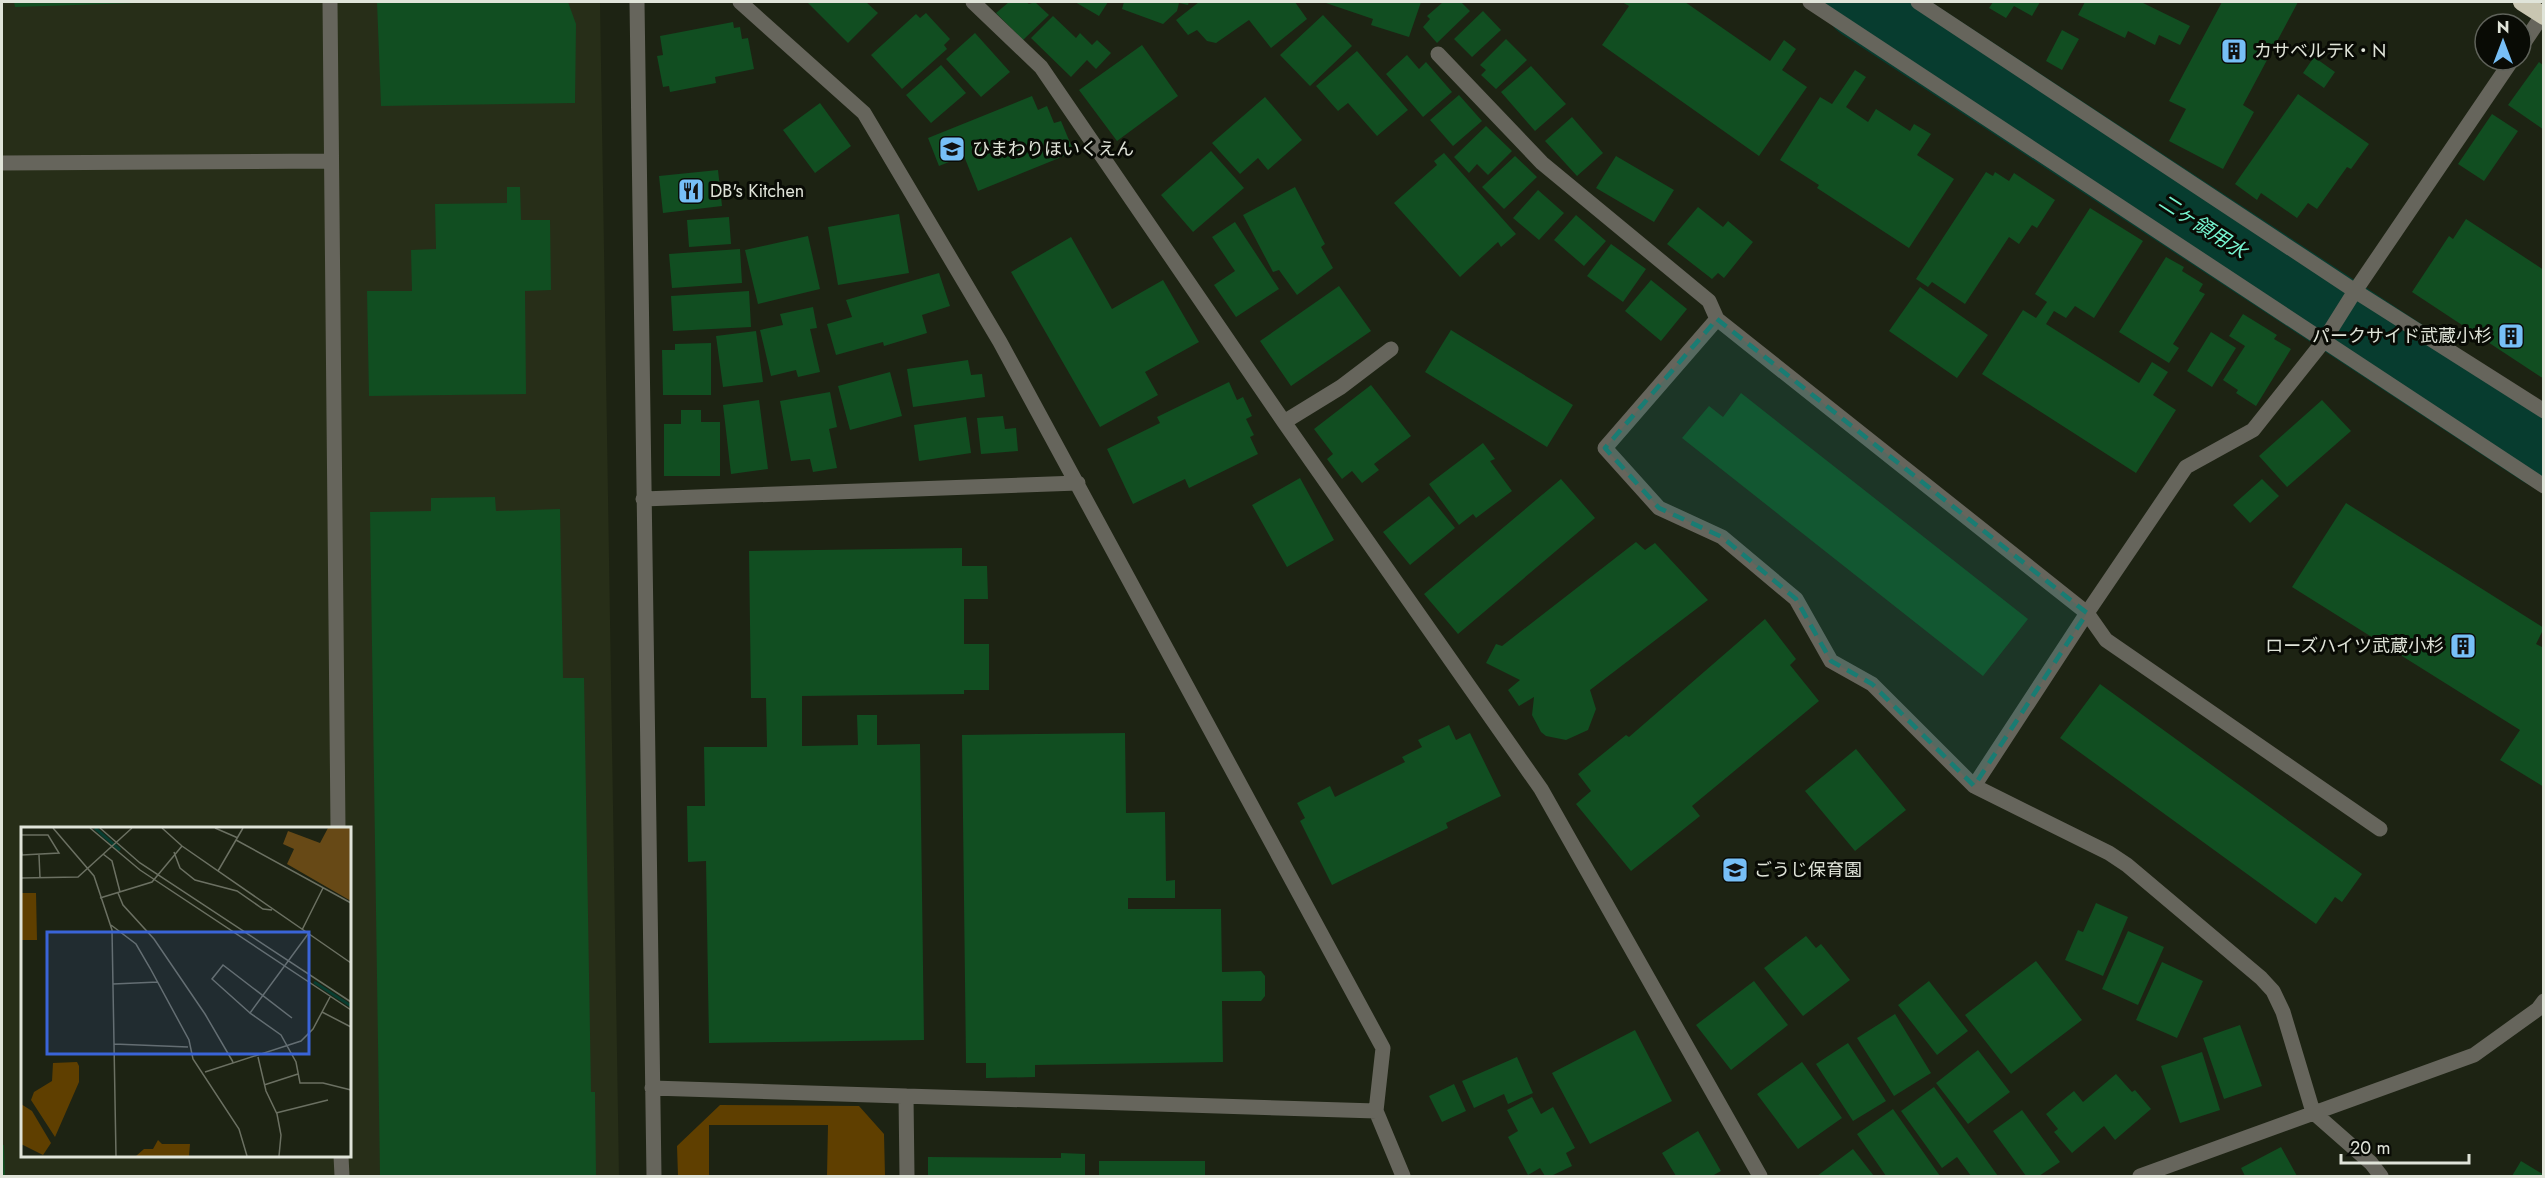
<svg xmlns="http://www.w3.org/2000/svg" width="2545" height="1178" font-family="Jost,'Noto Sans JP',sans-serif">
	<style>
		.built { fill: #272e18; fill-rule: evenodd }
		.green { fill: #5f3f00 }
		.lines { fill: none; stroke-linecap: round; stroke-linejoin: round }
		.river { stroke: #073c2f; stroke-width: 76 }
		.building { fill: #114e21 }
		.minor { stroke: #66655c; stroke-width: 15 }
		.highway { stroke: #c9c6b1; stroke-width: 18 }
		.marked { fill: #197c73; fill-opacity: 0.2; stroke: #197c73; stroke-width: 4.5; stroke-dasharray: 12 8; stroke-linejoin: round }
		.labels { text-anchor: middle; stroke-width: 6; stroke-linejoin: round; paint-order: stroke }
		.poi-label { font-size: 18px; fill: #e0e4d9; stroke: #090b05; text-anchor: start }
		.water-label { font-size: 20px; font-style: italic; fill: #76f5d0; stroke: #090b05 }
		.inset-river { fill: none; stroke: #073c2f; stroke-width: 3 }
		.inset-road { fill: none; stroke: #6b7062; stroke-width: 1.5 }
		.view { fill: #3a64d8; fill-opacity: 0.15; stroke: #3a64d8; stroke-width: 3 }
		.inset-edge { fill: none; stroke: #e0e4d9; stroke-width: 3 }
	</style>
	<rect width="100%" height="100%" fill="#1d2313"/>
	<!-- built -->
	<path class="built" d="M2,2h598l19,1174h-617zM22,828h328v328h-328z"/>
	<!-- green -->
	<path class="green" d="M720,1105l139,1 25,28 1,42h-58l1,-51h-119v51h-31l-1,-30z"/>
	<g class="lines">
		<!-- river -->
		<path class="river" d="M1862,2l682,448"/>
	</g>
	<!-- building -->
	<path class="building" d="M14,2h122v1l-121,4z
		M377,2h191l8,22 -1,79 -194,3z
		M807,2h59l12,11 -30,30z
		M1009,2h17l3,2 6,-2 14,13 -26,25 -27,-27z
		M1075,2h33l-9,14z
		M1124,2h65l-1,3 -9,-2 -2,8 -14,13 -41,-15z
		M1199,2h96l12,17 -36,29 -22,-28 -33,23 -9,-2 -10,-11 -9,5 -12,-15z
		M1323,2h98l-12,35 -38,-12 2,-6z
		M1443,2h18l9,9 -33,32 -14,-16 7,-8 -3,-3z
		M1622,2h63l85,59 14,-21 12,9 -14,21 25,17 -48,69 -157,-111 27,-39z
		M1993,2h47l-8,14 -18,-10 -8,12 -17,-10z
		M2085,2h56l49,24 -10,19 -21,-10 -4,10 -27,-14 -3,7 -47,-23z
		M2222,2h76l-55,103 11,7 -31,57 -54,-28 17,-32 -17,-8z
		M1483,11l18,19 -29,27 -18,-18z
		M926,13l24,26 -6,6 3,4 -45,40 -31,-34 45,-41 4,4z
		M1323,15l29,31 -42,40 -30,-31z
		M1053,16l23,22 4,-5 12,12 5,-5 14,13 -15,16 -9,-9 -16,17 -40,-39z
		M733,22l1,6 6,-1 2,12 6,-1 6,31 -39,8 1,6 -46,9 -1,-6 -6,1 -6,-31 6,-1 -3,-19z
		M2062,30l17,9 -17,31 -16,-9z
		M975,33l35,39 -29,25 -35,-38z
		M1506,39l21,21 -31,29 -15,-14 5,-5 -6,-5z
		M1142,45l36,51 -61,45 -38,-51z
		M1357,51l51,59 -31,26 -29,-33 -10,8 -22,-25z
		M1407,55l12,14 7,-7 26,30 -29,25 -37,-43z
		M2314,57l21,15 -11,16 -21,-15z
		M2539,62l5,4v64l-36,-25z
		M941,65l25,28 -35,30 -25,-28z
		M1531,66l35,38 -31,27 -34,-39z
		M1855,70l11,7 -20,30 22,15 8,-13 34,22 4,-7 17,10 -14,21 37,24 -45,69 -92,-60 2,-3 -39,-25 40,-63 12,7z
		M2298,94l71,50 -18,25 -4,-2 -30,42 -9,-6 -11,15 -36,-25 -4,7 -22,-16z
		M1459,95l23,26 -29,25 -23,-26z
		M1032,96l6,14 9,-4 7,17 7,-2 13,31 -96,39 -14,-35 -25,10 -11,-28z
		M1265,97l37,43 -34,30 -10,-12 -18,16 -28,-31z
		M820,103l31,43 -36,27 -32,-43z
		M2492,114l26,17 -34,50 -26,-17z
		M1572,117l31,36 -26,23 -32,-35z
		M1486,126l26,25 -24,24 -11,-11 -8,9 -15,-16z
		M1211,151l33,37 -51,44 -32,-37z
		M1444,153l72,81 -15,13 -3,-5 -38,35 -66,-74 43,-38 -3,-4z
		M1515,156l22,21 -33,32 -22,-22z
		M1616,156l58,34 -20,32 -58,-34z
		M718,170l4,36 -59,7 -4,-37z
		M1986,172l7,4 2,-4 14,9 5,-8 41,27 -18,28 -5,-3 -13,19 -10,-7 -44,67 -33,-22 -4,5 -12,-8z
		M507,187h13l1,33h29l1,70 -26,1 1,103 -157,2 -2,-105h45l-1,-41 25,-1 -1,-45 72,-1z
		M1295,187l30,57 -4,3 12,21 -36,27 -18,-25 -6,2 -30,-57z
		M1538,190l26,23 -25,27 -26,-22z
		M1698,207l25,20 5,-6 25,21 -29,36 -6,-5 -6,6 -45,-35z
		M2090,208l53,33 -49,77 -19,-12 -9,12 -12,-7 -8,13 93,59 13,-21 16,10 -15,23 23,15 -40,63 -154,-99 41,-64 13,8 11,-16 -12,-8z
		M899,214l10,59 -71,12 -10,-58z
		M1576,215l30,26 -22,25 -30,-26z
		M729,217l2,27 -42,3 -2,-27z
		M2466,219l78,51v109l-132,-87 37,-56 4,3z
		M1235,222l44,67 -43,28 -22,-32 21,-14 -23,-34z
		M808,236l12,53 -62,15 -13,-54z
		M1071,237l41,72 51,-29 36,62 -54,30 13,23 -58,32 -89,-155z
		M1611,244l35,25 -23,33 -36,-26z
		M740,249l2,34 -70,5 -3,-34z
		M2166,257l18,10 -2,4 21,13 -4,7 6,3 -32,50 6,4 -10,15 -50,-31z
		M939,273l11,33 -28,9 5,18 -43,13 -1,-4 -47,13 -9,-31 25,-7 -6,-17z
		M1651,280l36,29 -26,32 -36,-30z
		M1339,286l32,45 -80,55 -31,-45z
		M1920,287l68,48 -31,43 -68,-47z
		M749,291l2,36 -78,4 -2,-35z
		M813,307l4,21 -7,1 10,43 -22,5 -2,-7 -25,6 -11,-46 23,-5 -3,-11z
		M2243,314l34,21 -3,4 17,10 -35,57 -20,-13 2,-3 -15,-10 22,-34 -16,-10z
		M1451,330l122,75 -26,42 -122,-75z
		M756,331l7,51 -40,5 -7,-51z
		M2211,332l25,16 -24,39 -25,-16z
		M711,343v52h-48l-1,-45h13v-6z
		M968,360l3,15 11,-1 3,23 -72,10 -6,-38z
		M890,372l12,44 -52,14 -12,-44z
		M1229,382l8,18 6,-3 9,19 -6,3 8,16 -4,2 8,17 -69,34 -4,-9 -52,25 -26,-55 53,-26 -3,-6z
		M1371,385l40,51 -37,28 5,6 -17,13 -10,-12 -10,8 -15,-20 6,-5 -19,-25z
		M830,392l7,35 -8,2 8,39 -24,4 -3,-13 -19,2 -11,-60z
		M1741,393l287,226 -45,57 -301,-238 27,-32 14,11z
		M759,400l9,69 -37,5 -8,-69z
		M2322,400l29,31 -64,56 -28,-31z
		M681,410h20v12h19v54h-56v-52h17z
		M1003,416l2,13 11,-1 2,23 -37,3 -4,-36z
		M966,417l5,36 -52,8 -5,-36z
		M1483,443l12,16 -5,2 22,30 -36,27 -3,-4 -14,11 -30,-41z
		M1300,478l34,62 -47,27 -35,-62z
		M1561,479l34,39 -137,116 -34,-40z
		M2262,479l17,17 -29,27 -17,-18z
		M1429,496l26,32 -45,37 -27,-33z
		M495,497l1,14 64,-2 3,169h21l7,414h4l1,84h-216l-10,-664 61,-1v-13z
		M2346,503l198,125 -8,16 8,4v139l-44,-27 20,-30 -228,-143z
		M1636,542l9,8 10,-7 53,57 -118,90 6,19 -8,21 -22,10 -20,-4 -5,-4 -9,-17 2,-18 -15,9 -11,-16 12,-10 -34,-17 10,-19 6,2z
		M962,548v18h25l1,33h-24v45h25v46h-25v4l-162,2v50l56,-1 -1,-30h20v30l43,-1 4,296 -215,3 -3,-182 -18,1 -1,-56h18l-1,-59h63l-1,-49h-15l-2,-147z
		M1765,619l31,40 -6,6 29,36 -127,105 8,10 -69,55 -55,-67 15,-13 -13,-17 48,-39 3,2z
		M2100,684l262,190 -20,28 -7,-5 -19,27 -256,-186z
		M1449,725l7,15 14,-7 31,63 -55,27 2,5 -116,57 -32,-64 5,-3 -8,-15 33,-17 5,11 70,-35 -3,-5 20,-10 -4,-7z
		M1125,733l1,80 39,-1 1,69 9,-1v18h-47v11h93l1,63 39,-1 4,5v20l-4,5h-39l1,61 -188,3v12l-49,1v-15h-20l-4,-328z
		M1856,749l50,61 -51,41 -50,-60z
		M2096,903l32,14 -25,59 -38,-16 13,-30 5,2z
		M2128,931l36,16 -26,58 -36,-16z
		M1806,936l10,12 5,-4 29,36 -47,36 -39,-48z
		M2036,961l46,59 -71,54 -46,-59z
		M2162,962l41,19 -26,57 -41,-18z
		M1754,981l34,44 -57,45 -35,-45z
		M1929,981l39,50 -31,24 -39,-50z
		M1895,1014l36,59 -37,23 -37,-58z
		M2240,1025l22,61 -38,13 -21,-61z
		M1635,1030l37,71 -82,43 -38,-71z
		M1848,1043l38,58 -33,20 -37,-57z
		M1978,1050l32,42 -42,32 -32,-41z
		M2202,1052l18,58 -40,13 -19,-57z
		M1517,1057l16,36 -25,11 -4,-10 -30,14 -12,-27z
		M1802,1062l40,56 -44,31 -41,-55z
		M2116,1074l16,18 3,-2 16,19 -36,31 -11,-14 -32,27 -18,-21 4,-3 -12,-15 28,-23 9,11z
		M1454,1084l12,27 -24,11 -13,-26z
		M1934,1087l64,89h-27l-14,-19 -15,11 -41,-57z
		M1532,1097l9,17 12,-7 22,41 -9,5 6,13 -21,10h-6l-5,-8 -12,7 -20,-38 10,-6 -11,-21z
		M1893,1109l47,67h-54l-29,-42z
		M2022,1110l38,52 -21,14h-13l-33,-45z
		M1698,1131l23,40 -9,5h-36l-14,-23z
		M2,1145h2l1,31h-3z
		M2281,1147l16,29h-52l-4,-8z
		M1853,1149l21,27h-57z
		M1061,1153l24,1v22h-157v-19l133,1z
		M1099,1161h106v15h-106z
		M2521,1161l23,14v1h-32z"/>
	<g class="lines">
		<!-- minor -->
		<path class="minor" d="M330,2l8,826
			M637,2l17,1174
			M740,2l124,111 136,229 383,706 -7,63 27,65
			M973,2l68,65 243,355 257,367 219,387
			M1810,2l734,484
			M1918,2l437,289 189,120
			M2521,47l21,-31
			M1438,54l104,109 167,138 8,18 370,294 19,27 274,189
			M2,163l329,-2
			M1717,319l-112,129 54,60 63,29 74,62 35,62 41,23 102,102
			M1284,422l57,-35 50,-38
			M643,499l435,-16
			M652,1088l724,23
			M906,1096l1,80
			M341,1156l1,20
			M2140,1176l334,-121 64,-46 6,-8
			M2381,1176l-10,-13 -58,-51 -30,-100 -10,-21 -12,-13 -134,-113 -18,-12 -135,-67 113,-173 99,-146 67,-37 70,-88 32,-51 157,-231"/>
		<!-- highway -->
		<path class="highway" d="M2522,2l22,14"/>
	</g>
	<!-- marked area -->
	<path class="marked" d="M1717,319l370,294 -113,173 -102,-102 -41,-23 -35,-62 -74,-62 -63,-29 -54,-60z"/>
	<!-- icons -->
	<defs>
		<symbol id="building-square" viewBox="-11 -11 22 22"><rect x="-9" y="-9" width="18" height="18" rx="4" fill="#77bff7" stroke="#090b05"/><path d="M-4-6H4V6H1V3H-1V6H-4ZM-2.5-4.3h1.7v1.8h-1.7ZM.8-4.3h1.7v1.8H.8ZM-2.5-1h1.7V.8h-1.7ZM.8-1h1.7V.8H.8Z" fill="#111"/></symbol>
		<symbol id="school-square" viewBox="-11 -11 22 22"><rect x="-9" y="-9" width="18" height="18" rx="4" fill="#77bff7" stroke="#090b05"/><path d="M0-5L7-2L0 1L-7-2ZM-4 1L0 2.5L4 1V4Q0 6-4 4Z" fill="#111"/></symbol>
		<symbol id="restaurant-square" viewBox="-11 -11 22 22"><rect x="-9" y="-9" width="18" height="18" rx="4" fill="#77bff7" stroke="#090b05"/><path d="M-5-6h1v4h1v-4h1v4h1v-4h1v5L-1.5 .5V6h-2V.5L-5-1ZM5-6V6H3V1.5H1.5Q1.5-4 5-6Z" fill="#111"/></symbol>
	</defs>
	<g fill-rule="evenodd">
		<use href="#building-square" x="2219" y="36" width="30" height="30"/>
		<use href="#school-square" x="937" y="134" width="30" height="30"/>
		<use href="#restaurant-square" x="676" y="176" width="30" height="30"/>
		<use href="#building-square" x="2496" y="321" width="30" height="30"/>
		<use href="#building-square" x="2448" y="631" width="30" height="30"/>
		<use href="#school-square" x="1720" y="855" width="30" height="30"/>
	</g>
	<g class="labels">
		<!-- poi labels -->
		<g class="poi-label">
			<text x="2254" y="57">カサベルテK・N</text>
			<text x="972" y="155">ひまわりほいくえん</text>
			<text x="710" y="197">DB's Kitchen</text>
			<text x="2492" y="342" text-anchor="end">パークサイド武蔵小杉</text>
			<text x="2444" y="652" text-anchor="end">ローズハイツ武蔵小杉</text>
			<text x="1754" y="876">ごうじ保育園</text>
		</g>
		<!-- water labels -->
		<g class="water-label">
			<text transform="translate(2203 226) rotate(33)" y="7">二ヶ領用水</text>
		</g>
	</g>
	<!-- overview -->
	<g transform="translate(21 827)">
		<rect width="330" height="330" fill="#1d2313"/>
		<path d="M0,66h15l1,47h-16zM32,236l24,-1 2,4v16l-24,55 -24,-37 3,-8 18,-11zM0,277l11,7 19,32 -8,12 -22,-11zM137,313l4,4h28l-1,12h-53l8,-7h9z" fill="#5f3f00"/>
		<path d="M307,1h23v73l-64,-37 7,-15 -11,-5 5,-13 32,12z" fill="#674916"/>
		<path class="inset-river" d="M74,1l25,22M293,155l37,24"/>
		<path class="inset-road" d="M32,1l41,48 18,54 4,226M69,1l50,42 211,140M79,1l40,35 211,139M141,1l20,18 169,117M194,1l23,10M0,8h27l11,18 -37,2 -1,-6M215,13l115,63M153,25l6,16 15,12 42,11 26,18 9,1M82,27l9,7 8,31M18,28l1,23M197,44l25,-43M0,51l57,-1 54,-49M97,66l5,12 31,34 51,75 28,48M79,71l52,-16 30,-36M90,98l25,19 14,24 39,72 4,19 46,70 8,27M281,103l21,-42M287,107l-58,79 31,22 15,27 4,21h23l28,7M92,157l45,-2M301,185l29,15M229,186l-38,-34 11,-14 69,53M93,217l74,3M237,230l8,34 11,23 4,21 -2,21M184,245l96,-31 12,-12 17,-32M243,258l34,-11M255,286l52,-13"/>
		<path class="view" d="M26,105h262v122h-262z"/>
		<rect width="330" height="330" class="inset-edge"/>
	</g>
	<!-- border -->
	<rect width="2545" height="1178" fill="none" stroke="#e0e4d9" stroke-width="6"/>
	<!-- north arrow -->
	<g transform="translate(2503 42)"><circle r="28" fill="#090b05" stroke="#5f625a" stroke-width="1.5"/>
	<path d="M0-4.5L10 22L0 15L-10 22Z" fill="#77bff7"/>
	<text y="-9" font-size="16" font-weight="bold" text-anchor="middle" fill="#e0e4d9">N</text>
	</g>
	<!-- scale -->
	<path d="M2341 1154v9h128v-9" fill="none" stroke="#e0e4d9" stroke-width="3"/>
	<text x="2350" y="1154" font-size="18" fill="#e0e4d9" stroke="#090b05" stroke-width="4.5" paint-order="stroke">20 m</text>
</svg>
